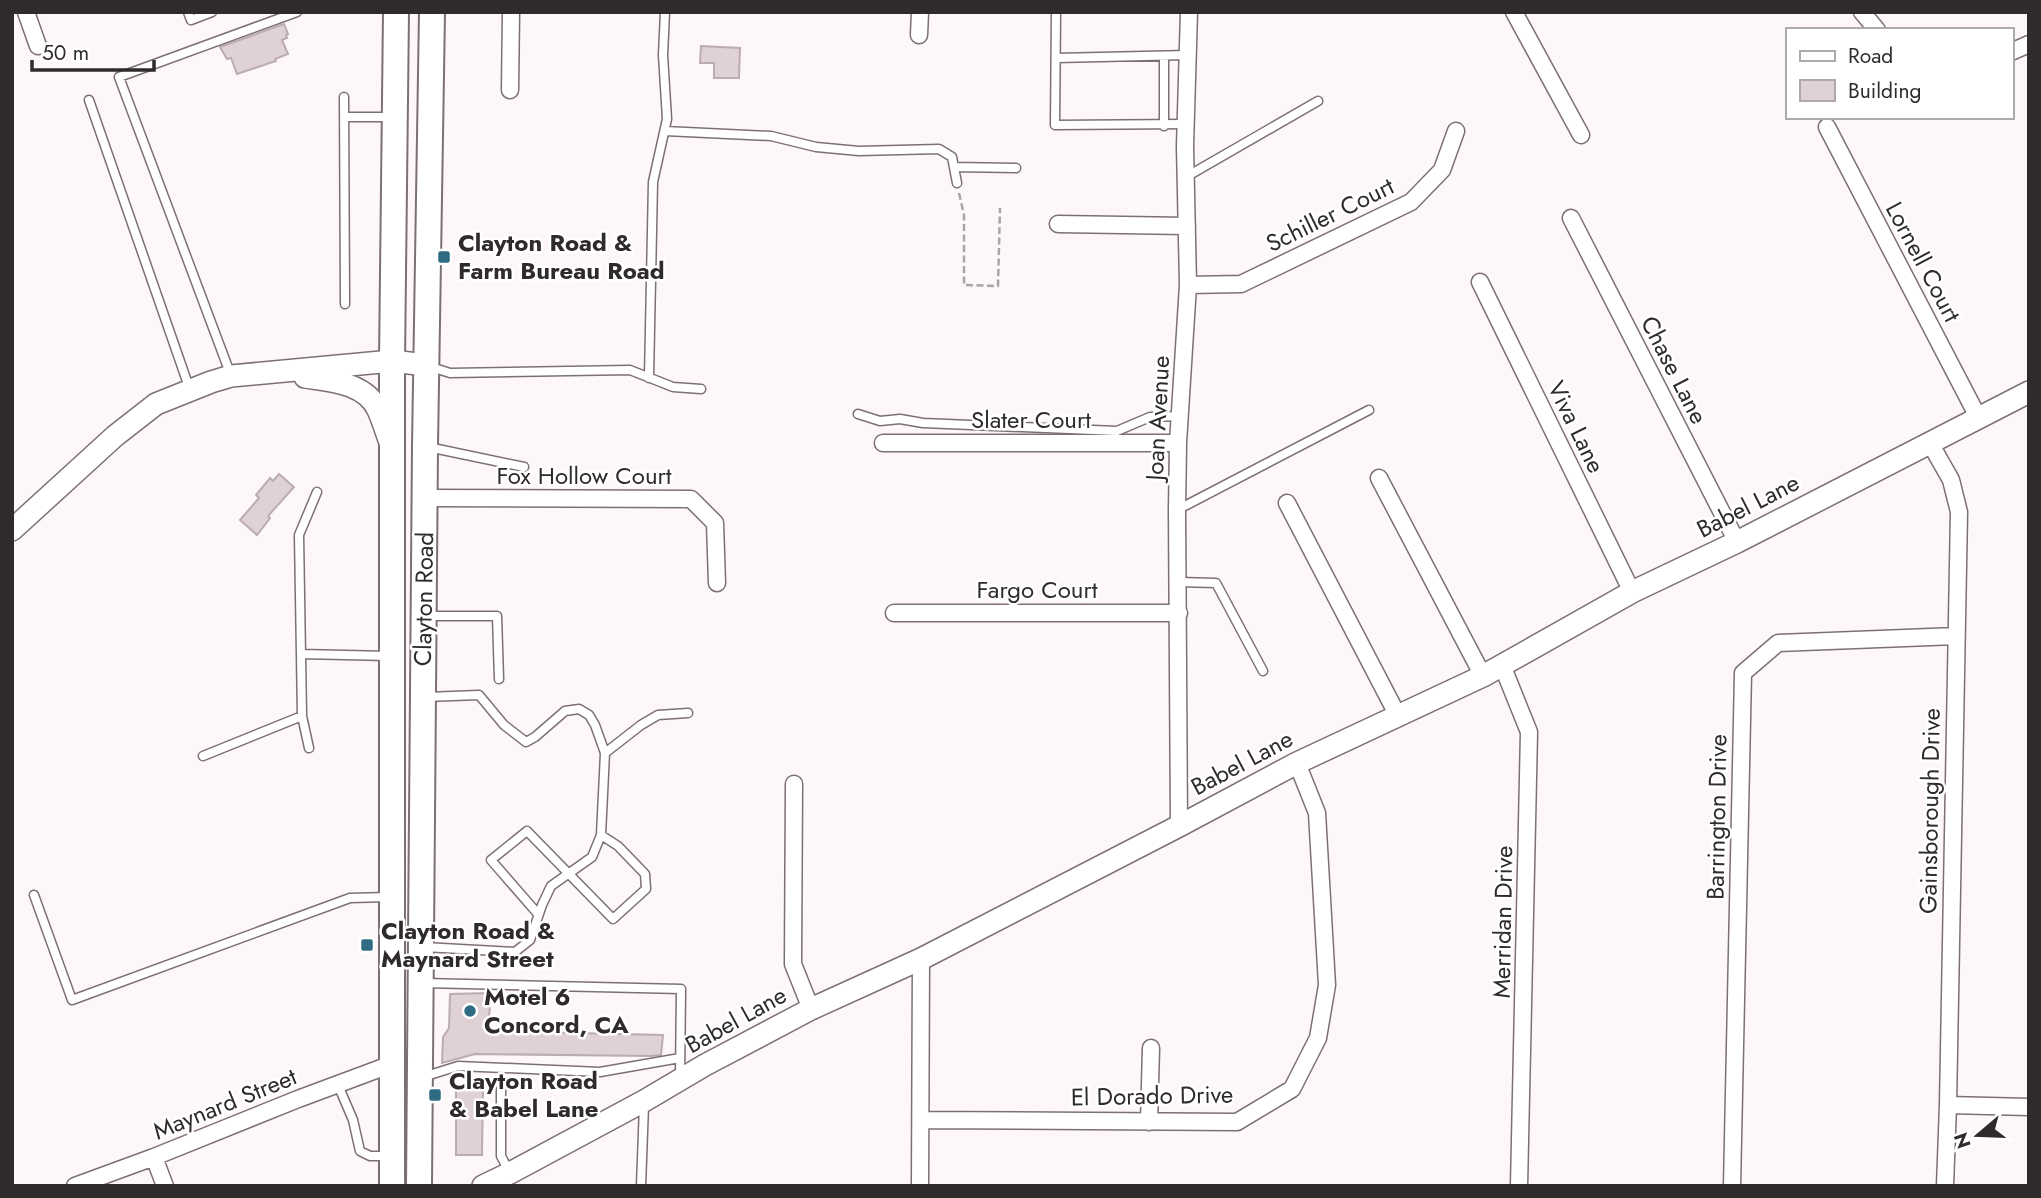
<svg xmlns="http://www.w3.org/2000/svg" width="2041" height="1198" font-family="Jost,sans-serif">
	<style>
		.building { fill: #e0d1d4; stroke: #baacaf; stroke-width: 2 }
		.lines { fill: none; stroke-linecap: round; stroke-linejoin: round }
		.lane-casing { stroke: #7d7072; stroke-width: 11 }
		.street-casing { stroke: #7d7072; stroke-width: 19 }
		.secondary-casing { stroke: #7d7072; stroke-width: 24 }
		.primary-casing { stroke: #7d7072; stroke-width: 28 }
		.path { stroke: #aaa4a5; stroke-width: 2.5; stroke-dasharray: 7 3.5; stroke-linecap: butt }
		.lane { stroke: #fff; stroke-width: 8 }
		.street { stroke: #fff; stroke-width: 16 }
		.secondary { stroke: #fff; stroke-width: 21 }
		.primary { stroke: #fff; stroke-width: 24 }
		.poi-dot { fill: #2f6c83; stroke: #fff; stroke-width: 2.5 }
		.labels { text-anchor: middle; stroke-width: 5; stroke-linejoin: round; paint-order: stroke }
		.street-label { font-size: 24px; fill: #2f2a2b; stroke: #fff }
		.poi-label { font-size: 24px; font-weight: bold; fill: #2f2a2b; stroke: #fff; text-anchor: start }
	</style>
	<rect width="100%" height="100%" fill="#fef7f9"/>
	<!-- building -->
	<path class="building" d="M284,24l4,10 -2,1 1,3 -5,2 6,14 -13,5 1,2 -39,13 -6,-16 -4,1 -7,-12z
		M701,46l39,2 -1,30h-25v-15h-14z
		M279,474l15,13 -26,29 2,2 -13,17 -17,-15 19,-22 -3,-3 14,-17 3,3z
		M491,993l-3,38 175,4 -2,20 -10,1 -176,-2 -33,9 1,-26 6,-9 1,-34z
		M456,1087h27l-1,68h-26z"/>
	<g class="lines">
		<defs>
			<path id="lane" d="M188,12l3,8 21,-8
				M1056,12l-1,113 131,-1
				M1056,58l132,-3
				M344,97l1,207
				M89,100l101,290
				M344,117h46
				M1164,126v-70
				M665,131l106,5 45,11 43,4 80,-2 13,8 5,26
				M954,167l62,1
				M1186,177l132,-76
				M428,366l22,7 180,-3 43,17 28,2
				M230,373l-111,-296 178,-65
				M649,378l4,-196 14,-63 -4,-64 2,-43
				M858,414l22,7 20,-2 23,4 194,8 33,-14 30,-1
				M428,447l96,20
				M1177,510l192,-100
				M1178,582l38,1 47,88
				M427,616h70l2,63
				M301,654l88,2
				M309,748l-7,-32 -3,-181 18,-43
				M605,753l36,-28 17,-10 30,-2
				M203,756l99,-40
				M34,895l38,105 278,-102 38,-1
				M538,914l-47,-54 36,-29 86,88 33,-30 -1,-15 -27,-28 -17,-11
				M424,947l91,5 15,-12 12,-35 9,-19 41,-29 9,-22 4,-82 -10,-28 -6,-10 -10,-6 -14,2 -30,26 -9,5 -22,-17 -25,-30 -53,2
				M423,983l258,6 -1,89
				M423,1077l35,-11 142,6 80,-14
				M501,1081v75l8,15
				M338,1085l15,35 7,31 10,5h19
				M641,1186l3,-81"/>
			<path id="street" d="M26,12l12,34
				M1514,12l67,123
				M1862,12l15,18
				M919,35l1,-23
				M2011,52l18,-8
				M510,90l1,-78
				M1827,127l151,290
				M1571,218l166,324
				M1058,224l129,2
				M1480,282l152,310
				M1188,285l53,-1 170,-82 31,-32 14,-39
				M883,443h295
				M1930,443l21,37 8,32 -11,593 -3,81
				M1379,478l104,198
				M425,498l266,1 24,24 2,60
				M1287,503l111,213
				M894,613h285
				M1502,665l27,67 -10,454
				M794,784l-1,180 18,45
				M1179,826l-2,-316 1,-67 10,-158 -3,-139 4,-134
				M1948,1105l81,2
				M921,1120l316,2 55,-33 26,-51 9,-53 -10,-172 -20,-50
				M1149,1122l2,-74
				M154,1157l11,29
				M75,1186l79,-29 144,-58 94,-35
				M920,1186l1,-227
				M1732,1186l11,-513 35,-30 178,-7"/>
			<path id="secondary" d="M305,377c27,4 61,6 73,33 5,11 8,22 12,32
				M12,530l103,-94 41,-32 55,-22 20,-6 161,-15 34,4
				M483,1186l27,-13 134,-72 61,-36 106,-56 110,-50 258,-133 118,-63 186,-87 149,-84 105,-50 292,-150"/>
			<path id="primary" d="M392,1186v-825l4,-349
				M419,1186l6,-740 7,-434"/>
		</defs>
		<!-- lane casing -->
		<use href="#lane" class="lane-casing"/>
		<!-- street casing -->
		<use href="#street" class="street-casing"/>
		<!-- secondary casing -->
		<use href="#secondary" class="secondary-casing"/>
		<!-- primary casing -->
		<use href="#primary" class="primary-casing"/>
		<!-- path -->
		<path class="path" d="M959,193l5,22v70l34,1 2,-78"/>
		<!-- lane -->
		<use href="#lane" class="lane"/>
		<!-- street -->
		<use href="#street" class="street"/>
		<!-- secondary -->
		<use href="#secondary" class="secondary"/>
		<!-- primary -->
		<use href="#primary" class="primary"/>
	</g>
	<!-- markers -->
	<g class="poi-dot">
		<rect x="437" y="250" width="14" height="14" rx="3.5"/>
		<rect x="360" y="938" width="14" height="14" rx="3.5"/>
		<circle cx="470" cy="1011" r="7"/>
		<rect x="428" y="1088" width="14" height="14" rx="3.5"/>
	</g>
	<g class="labels">
		<!-- street labels -->
		<g class="street-label">
			<text transform="translate(1330 215) rotate(-26)" y="8">Schiller Court</text>
			<text transform="translate(1923 262) rotate(62)" y="8">Lornell Court</text>
			<text transform="translate(1674 370) rotate(63)" y="8">Chase Lane</text>
			<text transform="translate(1158 418) rotate(-87)" y="8">Joan Avenue</text>
			<text x="1031" y="428">Slater Court</text>
			<text transform="translate(1576 427) rotate(64)" y="8">Viva Lane</text>
			<text x="584" y="484">Fox Hollow Court</text>
			<text transform="translate(1748 506) rotate(-27)" y="8">Babel Lane</text>
			<text x="1037" y="598">Fargo Court</text>
			<text transform="translate(424 599) rotate(-89)" y="8">Clayton Road</text>
			<text transform="translate(1242 763) rotate(-28)" y="8">Babel Lane</text>
			<text transform="translate(1930 811) rotate(-89)" y="8">Gainsborough Drive</text>
			<text transform="translate(1717 817) rotate(-89)" y="8">Barrington Drive</text>
			<text transform="translate(1503 922) rotate(-89)" y="8">Merridan Drive</text>
			<text transform="translate(736 1020) rotate(-29)" y="8">Babel Lane</text>
			<text transform="translate(1152 1096) rotate(-1)" y="8">El Dorado Drive</text>
			<text transform="translate(225 1104) rotate(-22)" y="8">Maynard Street</text>
		</g>
		<!-- poi labels -->
		<g class="poi-label">
			<text x="458" y="251">Clayton Road &amp;<tspan x="458" dy="28">Farm Bureau Road</tspan></text>
			<text x="381" y="939">Clayton Road &amp;<tspan x="381" dy="28">Maynard Street</tspan></text>
			<text x="484" y="1005">Motel 6<tspan x="484" dy="28">Concord, CA</tspan></text>
			<text x="449" y="1089">Clayton Road<tspan x="449" dy="28">&amp; Babel Lane</tspan></text>
		</g>
	</g>
	<!-- border -->
	<rect width="2041" height="1198" fill="none" stroke="#2f2a2b" stroke-width="28"/>
	<!-- legend -->
	<rect x="1786" y="28" width="228" height="91" fill="#ffffff" stroke="#acaaaa" stroke-width="2"/>
	<rect x="1800" y="51" width="35" height="10" fill="#ffffff" stroke="#acaaaa" stroke-width="2"/>
	<text x="1848" y="63" font-size="21" fill="#2f2a2b">Road</text>
	<rect x="1800" y="80" width="35" height="21" fill="#e0d1d4" stroke="#acaaaa" stroke-width="2"/>
	<text x="1848" y="98" font-size="21" fill="#2f2a2b">Building</text>
	<!-- north arrow -->
	<g transform="translate(1978 1135) rotate(251)" stroke="#ffffff" stroke-width="5" paint-order="stroke">
	<path d="M0-5L12 26L0 18L-12 26Z" fill="#2f2a2b"/>
	<text y="-10" font-size="19" font-weight="bold" text-anchor="middle" fill="#2f2a2b">N</text>
	</g>
	<!-- scale -->
	<path d="M32 60v10h122v-10" fill="none" stroke="#2f2a2b" stroke-width="3.5"/>
	<text x="42" y="60" font-size="21" fill="#2f2a2b" stroke="#ffffff" stroke-width="5" paint-order="stroke">50 m</text>
</svg>
